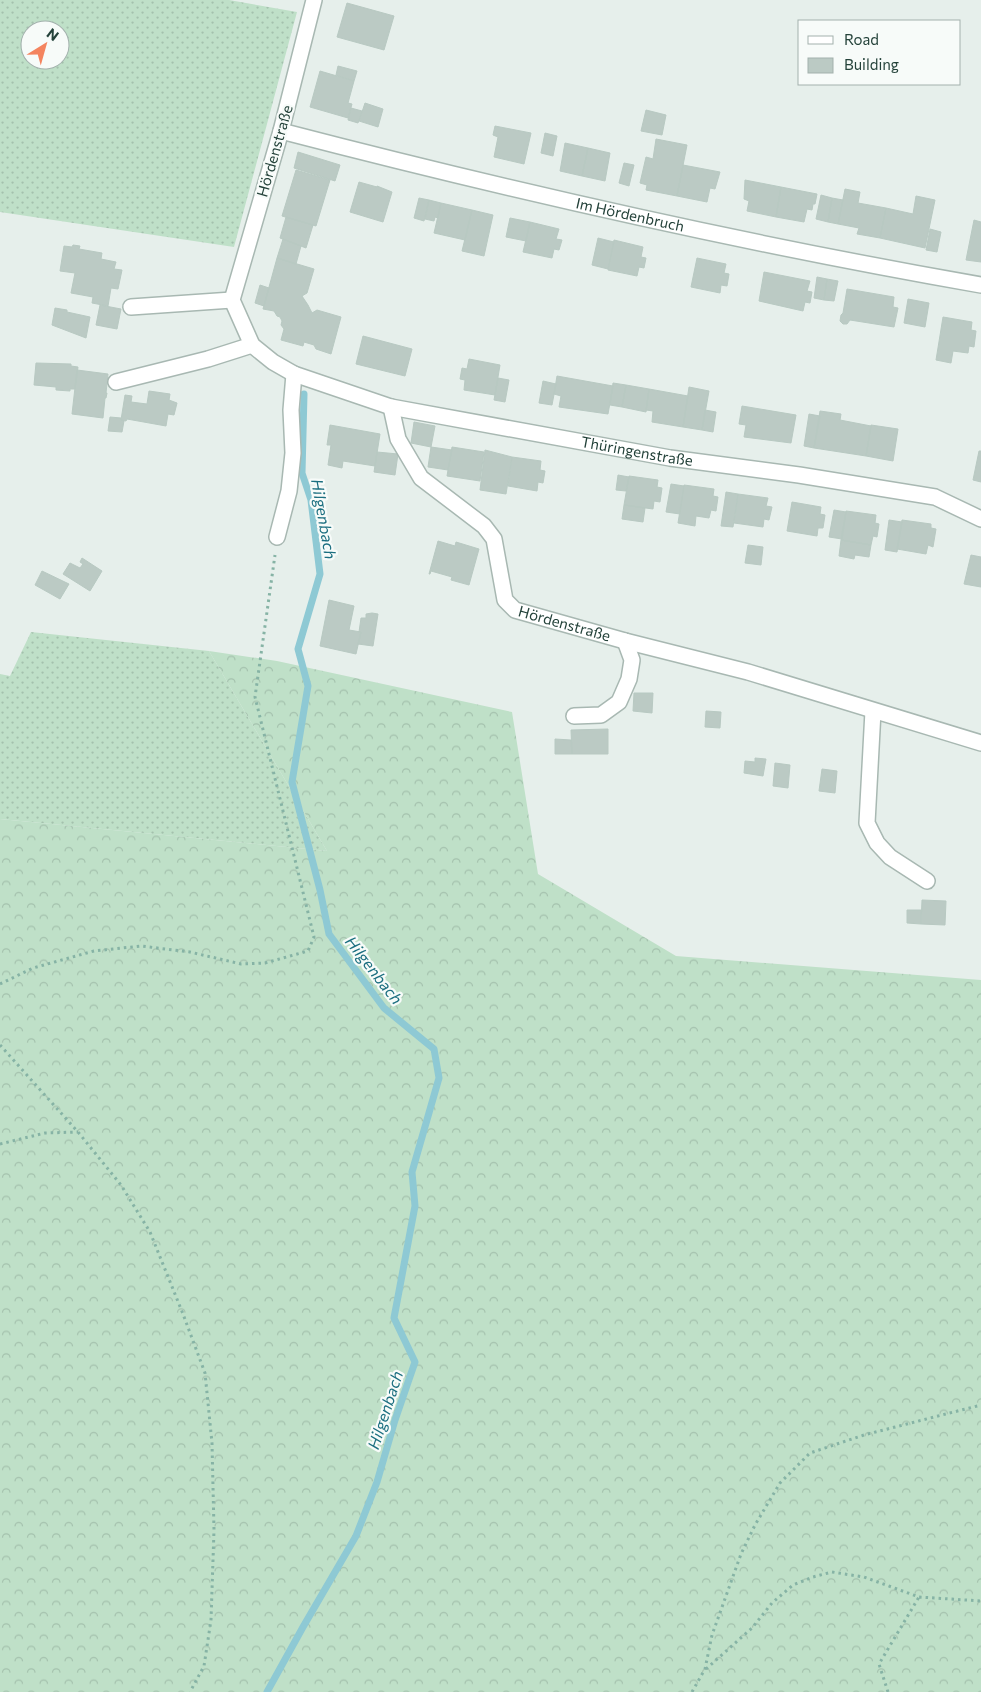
<svg xmlns="http://www.w3.org/2000/svg" width="981" height="1692" font-family="Commissioner,sans-serif">
	<style>
		.grass { fill: url(#grass-dots); fill-rule: evenodd }
		.forest { fill: url(#forest-crowns) }
		.lines { fill: none; stroke-linecap: round; stroke-linejoin: round }
		.stream { stroke: #8ec9d4; stroke-width: 7 }
		.building { fill: #bbcac4; stroke: #b8c9c2 }
		.minor-casing { stroke: #a8b8b2; stroke-width: 18 }
		.path { stroke: #86b3a5; stroke-width: 3; stroke-dasharray: 2.5 4; stroke-linecap: butt }
		.minor { stroke: #fff; stroke-width: 15 }
		.labels { text-anchor: middle; stroke-width: 4.5; stroke-linejoin: round; paint-order: stroke }
		.street-label { font-size: 15px; fill: #24423a; stroke: #f7fbf9 }
		.water-label { font-size: 16px; font-style: italic; fill: #1c6f80; stroke: #f7fbf9 }
	</style>
	<defs>
		<pattern id="grass-dots" width="8" height="8" patternUnits="userSpaceOnUse" patternTransform="scale(1.25)"><rect width="8" height="8" fill="#bfe0c8"/><path d="M2 2h.1M6 6h.1" fill="none" stroke="#a4c1ad" stroke-width="1.8" stroke-linecap="round"/></pattern>
		<pattern id="forest-crowns" width="20" height="18" patternUnits="userSpaceOnUse" patternTransform="scale(1.25)"><rect width="20" height="18" fill="#bfe0c8"/><path d="M2 6a3 3 0 1 1 6 0M12 15a3 3 0 1 1 6 0" fill="none" stroke="#a4c1ad"/></pattern>
	</defs>
	<rect width="100%" height="100%" fill="#e6efeb"/>
	<!-- grass -->
	<path class="grass" d="M0,0h229l68,12 -63,235 -234,-35zM30,30h30v30h-30z
		M31,632l178,19 118,200 -327,-32v-145l10,2z"/>
	<!-- forest -->
	<path class="forest" d="M209,651l68,10 235,51 26,162 138,82 305,24v712h-981v-873l327,32z"/>
	<g class="lines">
		<!-- stream -->
		<path class="stream" d="M267,1692l36,-65 53,-91 21,-54 18,-62 20,-58 -21,-44 21,-112 -3,-34 27,-94 -5,-29 -50,-41 -55,-74 -9,-44 -28,-108 16,-96 -10,-37 22,-75 -9,-74 -9,-27 2,-79"/>
	</g>
	<!-- building -->
	<path class="building" d="M347,3l47,13 -10,34 -47,-13z
		M338,66l19,5 -3,10 -18,-6z
		M320,71l34,10 -6,22 4,1 -4,14 -38,-11z
		M365,103l18,6 -5,18 -19,-6z
		M351,108l11,3 -4,12 -10,-3z
		M646,110l20,5 -4,20 -21,-4z
		M495,126l36,7 -7,31 -30,-7 4,-20 -5,-2z
		M545,133l12,3 -4,20 -12,-3z
		M656,139l31,6 -10,51 -31,-6 1,-5 -7,-2 6,-26 7,2z
		M565,143l23,5 -6,28 -22,-5z
		M588,148l22,5 -5,28 -23,-5z
		M298,152l42,13 -5,16 -41,-13z
		M624,163l10,2 -5,21 -10,-3z
		M683,165l37,7 -5,17 -5,-1 -3,14 -30,-6z
		M296,170l34,10 -14,46 -34,-10z
		M745,180l36,7 -5,30 -29,-6 2,-10 -5,-2z
		M359,182l18,5v-1l15,6 -9,30 -33,-10z
		M781,187l36,7 -2,10h-2l-1,6 -5,-1 -3,13 -28,-5z
		M845,189l15,3 -2,11 28,5 -6,30 -23,-4 2,-6 -21,-4z
		M821,195l11,3 -4,24 -12,-3z
		M916,196l19,4 -10,48 -45,-10 6,-30 27,6z
		M419,198l10,2 -5,21 -10,-3z
		M832,198l11,2 -5,24 -10,-2z
		M429,200l12,3 -3,15 -3,-1 -1,4 -9,-2z
		M441,203l31,7 -7,30 -31,-7z
		M472,210l21,5 -9,41 -22,-5z
		M286,217l27,8 -7,23 -26,-10z
		M510,218l20,4 -4,19 -20,-4z
		M974,220l7,2v40l-15,-2z
		M530,222l29,7 -3,10 6,1 -3,10 -5,-1 -2,9 -29,-6z
		M930,229l11,3 -4,20 -11,-2z
		M598,238l16,4 -6,27 -16,-4z
		M283,239l18,7 -5,18 -19,-6z
		M614,240l29,7 -2,10 5,1 -2,10 -5,-1 -2,9 -29,-6z
		M73,245l7,1 -1,3 23,4 -1,6 15,3 -2,7 8,1 -4,19 -7,-1 -3,18 -16,-3 1,-6 -22,-4 4,-20 -15,-2 4,-25 8,1z
		M277,258l37,11 -7,24 -5,3 6,9 4,8 5,-3 24,7 -10,37 -15,-5 -2,-4 -10,-3 -1,4 -22,-6 3,-11 -3,-4 1,-4 -2,-4 -3,-1 -3,-5 -11,-2z
		M697,258l29,6 -2,9 5,1 -2,12 -6,-1 -1,8 -29,-6z
		M764,272l46,9 -3,10 5,1 -2,11 -5,-1 -2,9 -44,-10z
		M817,277l10,2 -3,21 -10,-2z
		M827,279l11,2 -4,20 -10,-1z
		M260,285l9,3 -5,18 -9,-3z
		M847,289l47,8 -1,10 5,1 -4,19 -44,-7 -3,4h-4l-3,-3 1,-6 2,-2z
		M908,299l21,4 -4,24 -21,-4z
		M100,305l21,4 -4,20 -21,-4z
		M55,308l12,2v2l23,5 -4,21 -34,-13z
		M943,317l29,5 -1,8 5,1 -2,16 -5,-1 -1,7 -15,-2 -2,12 -15,-3z
		M363,336l49,13 -7,27 -49,-12z
		M469,359l31,6 -5,30 -31,-5 1,-10 -5,-1 2,-11 5,1z
		M36,363l35,1v2l7,1 -3,22h-5v2l-14,-1v-3l-22,-2z
		M77,370l31,4 -2,19h1l-1,5h-1l-2,20 -31,-4z
		M557,376l56,10 -5,28 -49,-7 2,-11 -7,-2z
		M498,378l11,2 -4,22 -11,-2z
		M543,381l13,3 -4,21 -13,-2z
		M613,383l13,2 -4,22 -12,-2z
		M626,385l23,4 -3,23 -24,-5z
		M689,387l20,4 -7,39 -19,-3z
		M649,389l39,7 -5,31 -31,-5 1,-11 -7,-1z
		M149,391l21,3 -1,6 8,3 -3,12 -6,-1 -2,12 -39,-7 -1,2 -5,-1 4,-25 7,1 -1,6 16,2z
		M742,406l54,9 -5,28 -47,-6 2,-12 -7,-1z
		M705,410l11,2 -3,20 -11,-2z
		M820,411l21,3 -1,6 31,6 -5,30 -52,-8z
		M809,414l11,2 -6,32 -10,-2z
		M110,417l11,1v2l3,1 -2,11 -14,-1z
		M414,422l21,4 -4,21 -20,-4z
		M330,425l50,9 -5,32 -32,-5 -1,7 -14,-3 3,-20h-4z
		M871,425l27,4 -5,32 -27,-5z
		M431,447l21,3 -4,20 -20,-3z
		M452,447l32,5 -4,29 -33,-5z
		M485,450l27,7 -6,37 -26,-4z
		M979,451h2v31l-8,-2z
		M377,452l21,2 -3,21 -21,-3z
		M512,457l29,4 -1,9 5,1 -2,12 -5,-1 -1,9 -29,-5z
		M618,475l11,2 -3,14 -10,-1z
		M629,476l29,4 -1,7 5,1 -2,14 -6,-1 -1,8 -29,-4z
		M671,484l13,2 -4,28 -14,-2z
		M684,485l30,4 -1,7 5,1 -2,14 -5,-1 -2,8 -13,-2 -1,10 -17,-3z
		M726,492l12,2 -5,33 -12,-1z
		M738,494l30,4 -2,8 6,1 -3,13 -5,-1 -1,8 -29,-4z
		M792,502l29,5 -1,7 5,1 -2,13h-5l-1,8 -30,-5z
		M624,505l21,3 -2,14 -21,-3z
		M834,510l12,2 -4,27 -13,-2z
		M846,511l30,4 -1,8 4,1 -2,13 -4,-1 -2,9 -30,-5z
		M889,520l13,2 -5,30 -12,-2z
		M902,520l29,4v4l5,1 -3,18 -5,-2 -2,9 -29,-5z
		M841,540l30,5 -2,12 -14,-2 -1,4 -15,-3z
		M438,541l17,5 1,-4 23,7 -10,36 -18,-5 1,-3 -21,-6 -1,3h-1z
		M748,545l15,2 -2,18 -16,-2z
		M971,555l10,2v30l-17,-3z
		M82,558l20,13 -12,20 -27,-17 7,-11 10,5 3,-4 -3,-2z
		M42,571l27,13 -9,15 -25,-14z
		M329,600l25,6 -5,24 12,2 -5,22 -36,-8z
		M372,613l6,1 -5,32 -15,-2 3,-12h-2l2,-14h5v-4z
		M634,693h19l-1,20 -19,-2z
		M706,711l15,1 -1,16 -15,-1z
		M608,729v25h-36l-1,-24z
		M555,739l16,1 1,14h-17z
		M755,758l11,1 -3,17 -19,-3 1,-12 10,1z
		M775,763l15,2 -2,23 -15,-2z
		M822,769l15,2 -2,22 -16,-2z
		M922,900l24,1 -1,24 -24,-1z
		M907,910h14v14l-14,-1z"/>
	<g class="lines">
		<defs>
			<g id="minor">
				<path id="s1" d="M314,0l-33,131 -49,169 20,45 21,17 21,12 97,33 279,51 129,17 136,22 46,22"/>
				<path id="s2" d="M281,131c231,60 465,113 700,154"/>
				<path d="M131,307l101,-7"/>
				<path d="M116,382l92,-23 44,-14"/>
				<path id="s3" d="M391,407l7,32 23,39 63,48 10,13 11,61 10,10 110,31 123,31 233,71"/>
				<path d="M277,537l12,-46 4,-38 -2,-43 3,-36"/>
				<path d="M873,711l-6,112 10,20 13,14 37,24"/>
				<path d="M574,716l27,-1 18,-13 10,-23 3,-19 -7,-19"/>
			</g>
		</defs>
		<!-- minor casing -->
		<use href="#minor" class="minor-casing"/>
		<!-- path -->
		<path class="path" d="M0,984l33,-16 61,-17 47,-5 49,6 51,12 24,-1 43,-12 6,-14 -59,-240 20,-142
			M0,1045l78,87 43,53 29,47 33,82 22,59 7,70 2,87 -3,90 -7,46 -14,26
			M0,1144l45,-11 33,-1
			M706,1669l46,-41 20,-25 21,-18 20,-8 19,-5 32,5 55,20 62,4
			M692,1692l13,-23 7,-34 29,-81 14,-29 25,-42 30,-30 54,-18 117,-30
			M888,1692l-9,-28 40,-67"/>
		<!-- minor -->
		<use href="#minor" class="minor"/>
	</g>
	<g class="labels">
		<!-- street labels -->
		<g class="street-label">
			<text transform="translate(275 151) rotate(-74)" y="5">Hördenstraße</text>
			<text dy="5" stroke="none"><textPath href="#s2" startOffset="359">Im Hördenbruch</textPath></text>
			<text dy="5" stroke="none"><textPath href="#s1" startOffset="764">Thüringenstraße</textPath></text>
			<text dy="5" stroke="none"><textPath href="#s3" startOffset="301">Hördenstraße</textPath></text>
		</g>
		<!-- water labels -->
		<g class="water-label">
			<text transform="translate(324 519) rotate(80)" y="6">Hilgenbach</text>
			<text transform="translate(374 970) rotate(52)" y="6">Hilgenbach</text>
			<text transform="translate(385 1410) rotate(-72)" y="6">Hilgenbach</text>
		</g>
	</g>
	<!-- legend -->
	<rect x="798" y="20" width="162" height="65" fill="#f7fbf9" stroke="#a3b1ad"/>
	<rect x="808" y="36" width="25" height="8" fill="#ffffff" stroke="#a3b1ad"/>
	<text x="844" y="45" font-size="15" fill="#24423a">Road</text>
	<rect x="808" y="58" width="25" height="15" fill="#bbcac4" stroke="#a3b1ad"/>
	<text x="844" y="70" font-size="15" fill="#24423a">Building</text>
	<!-- north arrow -->
	<g transform="translate(45 45) rotate(37)"><circle r="24" fill="#f7fbf9" stroke="#a3b1ad"/>
	<path d="M0-4L9 19L0 12L-9 19Z" fill="#f4845f"/>
	<text y="-8" font-size="14" font-weight="bold" text-anchor="middle" fill="#24423a">N</text>
	</g>
</svg>
